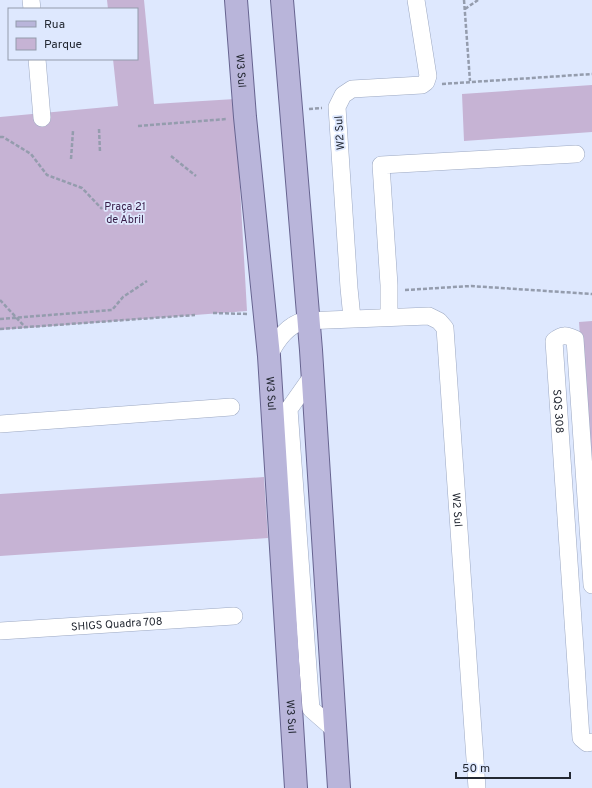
<svg xmlns="http://www.w3.org/2000/svg" width="592" height="788" font-family="Overpass,sans-serif">
	<style>
		.green { fill: #c6b3d4 }
		.lines { fill: none; stroke-linecap: round; stroke-linejoin: round }
		.minor-casing { stroke: #9ca8c2; stroke-width: 18 }
		.major-casing { stroke: #676490; stroke-width: 24 }
		.path { stroke: #949cad; stroke-width: 2.5; stroke-dasharray: 4 2; stroke-linecap: butt }
		.minor { stroke: #fff; stroke-width: 17 }
		.major { stroke: #b9b5da; stroke-width: 22 }
		.labels { text-anchor: middle; stroke-width: 3.5; stroke-linejoin: round; paint-order: stroke }
		.street-label { font-size: 11px; fill: #232832; stroke: #dee8fe }
		.park-label { font-size: 11px; fill: #361b46; stroke: #dee8fe }
	</style>
	<rect width="100%" height="100%" fill="#dee8fe"/>
	<!-- green -->
	<path class="green" d="M107,0h37l10,104 81,-5 12,212 -247,19v-213l118,-11 -5,-47h24v-50h-29z
		M592,85v47l-128,9 -2,-47z
		M592,321v187l-13,-186z
		M264,477l4,61 -268,18v-62z"/>
	<g class="lines">
		<defs>
			<g id="minor">
				<path d="M31,0l1,9"/>
				<path d="M37,59l5,59"/>
				<path d="M389,317v-32l-8,-120 195,-11"/>
				<path d="M352,318l-3,-30 -12,-181 6,-12 9,-6 70,-4 4,-3 2,-6 -12,-76"/>
				<path id="s1" d="M269,356c7,-15 17,-30 34,-35l126,-5 10,5 6,7 32,460"/>
				<path d="M313,375l-24,34 22,300 24,21"/>
				<path d="M0,424l231,-17"/>
				<path id="s2" d="M592,585l-17,-246c-9,-4 -13,-5 -21,2l27,397 6,5 5,-1"/>
				<path id="s3" d="M0,631l234,-15"/>
			</g>
			<g id="major">
				<path id="s4" d="M236,0l9,117 24,239 27,432"/>
				<path d="M282,0l29,350 28,438"/>
			</g>
		</defs>
		<!-- minor casing -->
		<use href="#minor" class="minor-casing"/>
		<!-- major casing -->
		<use href="#major" class="major-casing"/>
		<!-- path -->
		<path class="path" d="M464,0l6,81
			M465,9l13,-9
			M442,84l150,-10
			M309,109l13,-1
			M138,126l89,-7
			M99,129l1,23
			M0,137h3l28,17 16,21 35,13 20,21
			M171,156l25,20
			M71,159l2,-28
			M405,290l66,-4 121,8
			M0,300l25,27
			M213,313l35,1
			M0,319l112,-9 11,-13 24,-16
			M0,329l195,-14"/>
		<!-- minor -->
		<use href="#minor" class="minor"/>
		<!-- major -->
		<use href="#major" class="major"/>
	</g>
	<g class="labels">
		<!-- street labels -->
		<g class="street-label">
			<text dy="4" stroke="none"><textPath href="#s4" startOffset="71">W3 Sul</textPath></text>
			<text transform="translate(339 133) rotate(-94)" y="4">W2 Sul</text>
			<text dy="4" stroke="none"><textPath href="#s4" startOffset="395">W3 Sul</textPath></text>
			<text dy="4" stroke="none"><textPath href="#s2" startOffset="340">SQS 308</textPath></text>
			<text dy="4" stroke="none"><textPath href="#s1" startOffset="379">W2 Sul</textPath></text>
			<text dy="4" stroke="none"><textPath href="#s3" startOffset="117">SHIGS Quadra 708</textPath></text>
			<text dy="4" stroke="none"><textPath href="#s4" startOffset="719">W3 Sul</textPath></text>
		</g>
		<!-- park labels -->
		<g class="park-label">
			<text x="125" y="210">Praça 21<tspan x="125" dy="13">de Abril</tspan></text>
		</g>
	</g>
	<!-- legend -->
	<rect x="8" y="8" width="130" height="52" fill="#dee8fe" stroke="#939bac"/>
	<rect x="16" y="21" width="20" height="6" fill="#b9b5da" stroke="#939bac"/>
	<text x="44" y="28" font-size="12" fill="#232832">Rua</text>
	<rect x="16" y="38" width="20" height="12" fill="#c6b3d4" stroke="#939bac"/>
	<text x="44" y="48" font-size="12" fill="#232832">Parque</text>
	<!-- scale -->
	<path d="M456 772v6h114v-6" fill="none" stroke="#232832" stroke-width="2"/>
	<text x="462" y="772" font-size="12" fill="#232832" stroke="#dee8fe" stroke-width="3" paint-order="stroke">50 m</text>
</svg>
